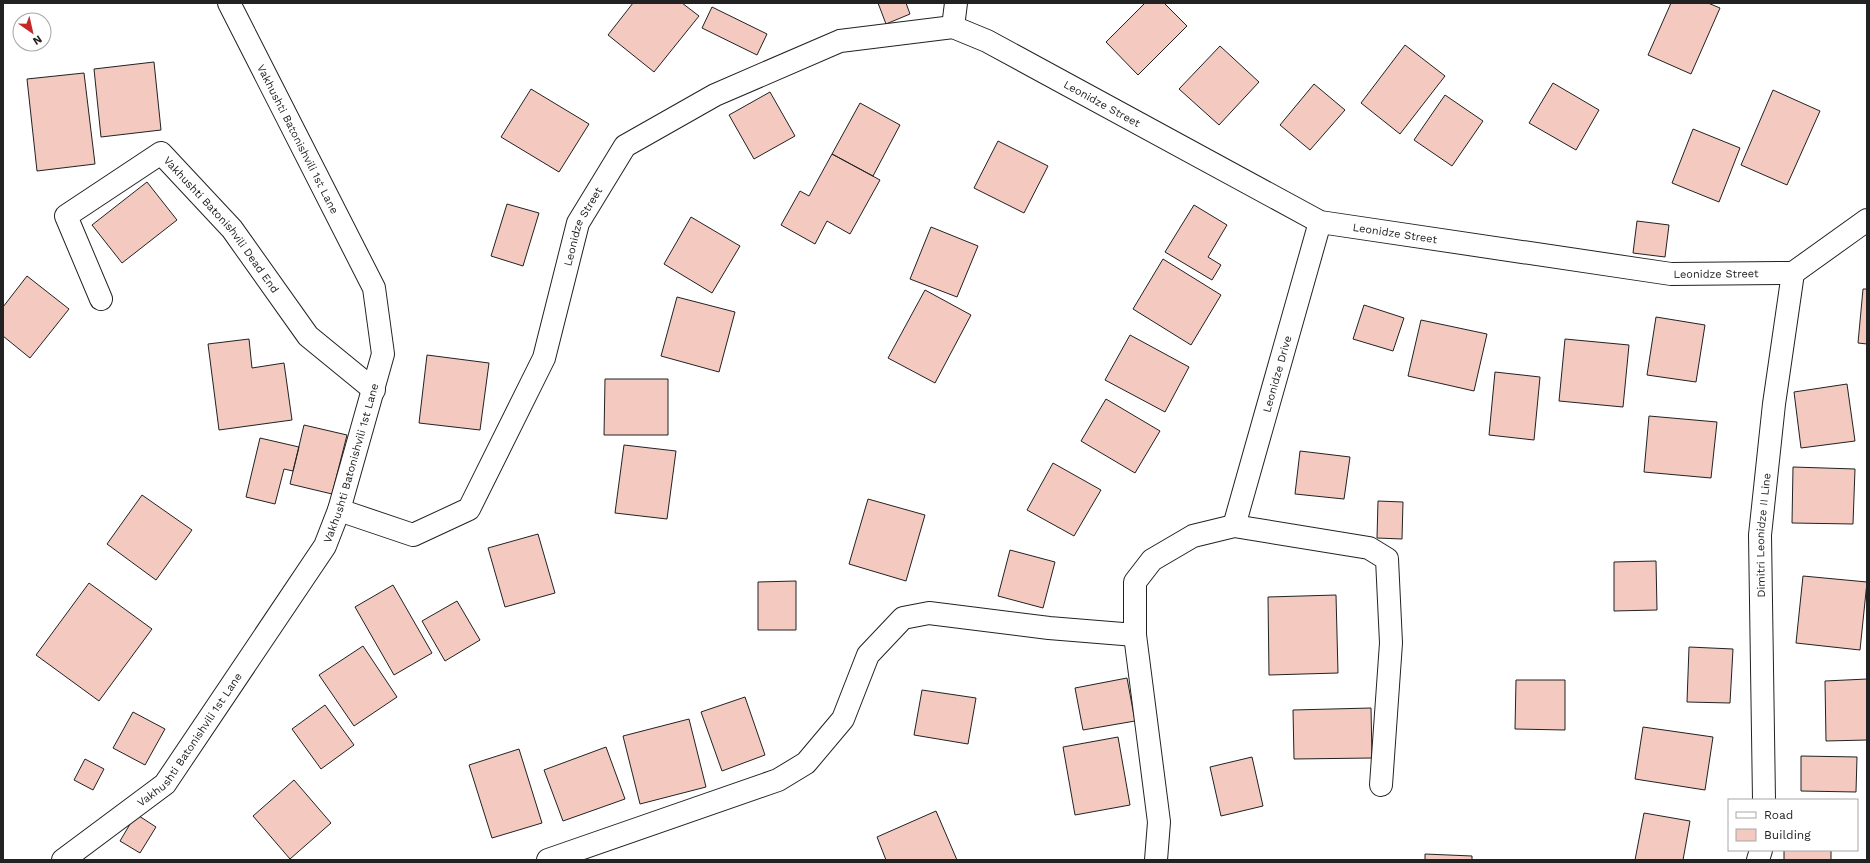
<svg xmlns="http://www.w3.org/2000/svg" width="1870" height="863" font-family="'Work Sans',sans-serif">
	<style>
		.building { fill: #f3c9c0; stroke: #222 }
		.lines { fill: none; stroke-linecap: round; stroke-linejoin: round }
		.minor-casing { stroke: #222; stroke-width: 24 }
		.minor { stroke: #fff; stroke-width: 22 }
		.labels { text-anchor: middle; stroke-width: 3; stroke-linejoin: round; paint-order: stroke }
		.street-label { font-size: 11px; fill: #222; stroke: #fff }
	</style>
	<rect width="100%" height="100%" fill="#fff"/>
	<!-- building -->
	<path class="building" d="M633,3h49l17,13 -45,56 -46,-37z
		M878,3h28l4,11 -24,10z
		M1145,3h19l23,23 -49,49 -32,-33z
		M1671,3h37l12,5 -29,66 -43,-19z
		M712,7l55,27 -10,21 -55,-27z
		M1405,45l40,31 -45,58 -39,-31z
		M1220,46l39,36 -40,43 -40,-36z
		M154,62l7,68 -60,7 -7,-68z
		M84,73l11,91 -58,7 -10,-92z
		M1553,83l46,27 -23,40 -47,-27z
		M1314,84l31,26 -35,40 -30,-25z
		M531,89l58,35 -30,48 -58,-35z
		M1773,90l47,21 -33,74 -46,-20z
		M770,92l25,44 -41,23 -25,-44z
		M1445,95l38,26 -31,45 -38,-26z
		M860,103l40,22 -27,51 -41,-22z
		M1693,129l47,19 -21,54 -47,-19z
		M998,141l50,25 -24,47 -50,-25z
		M832,154l48,26 -30,54 -23,-13 -12,23 -34,-19 19,-34 9,5z
		M147,182l30,38 -55,43 -30,-38z
		M507,204l32,9 -16,53 -32,-10z
		M1194,205l33,20 -19,32 13,8 -9,15 -47,-28z
		M691,217l49,29 -28,47 -48,-29z
		M1637,221l32,4 -4,32 -32,-4z
		M931,227l47,19 -21,51 -47,-18z
		M1163,259l58,36 -30,50 -58,-36z
		M27,276l42,33 -39,49 -27,-22v-29z
		M1863,289h4v55l-9,-1z
		M925,290l46,25 -36,68 -47,-25z
		M677,297l58,15 -16,60 -58,-16z
		M1364,305l40,13 -11,33 -40,-12z
		M1656,317l49,8 -9,57 -49,-7z
		M1421,320l66,14 -13,57 -66,-15z
		M1130,335l59,32 -24,45 -60,-32z
		M249,339l3,29 32,-5 8,57 -73,10 -11,-86z
		M1565,339l64,6 -6,62 -64,-6z
		M427,355l62,8 -9,67 -61,-7z
		M1495,372l45,5 -6,63 -45,-5z
		M605,379h63v56h-64z
		M1847,384l8,57 -54,7 -7,-56z
		M1106,399l54,32 -25,42 -54,-32z
		M1649,416l68,6 -6,56 -67,-6z
		M304,425l43,10 -15,59 -42,-10z
		M260,438l39,9 -6,24 -9,-2 -9,35 -29,-7z
		M624,445l52,6 -9,68 -52,-6z
		M1300,451l50,6 -6,42 -49,-5z
		M1053,463l48,27 -27,46 -47,-26z
		M1793,467l62,2 -2,55 -61,-1z
		M142,495l50,35 -36,50 -49,-36z
		M868,499l57,16 -19,66 -57,-17z
		M1378,501l25,1 -1,37 -25,-1z
		M538,534l17,59 -50,14 -17,-59z
		M1010,550l45,12 -12,46 -45,-12z
		M1656,561l1,49 -43,1v-49z
		M1803,576l64,6 -7,68 -64,-7z
		M796,581v49h-38v-48z
		M89,583l63,46 -53,72 -63,-46z
		M393,585l39,68 -38,22 -39,-68z
		M1336,595l2,78 -69,2 -1,-78z
		M457,601l23,39 -35,21 -23,-40z
		M363,646l34,51 -43,29 -35,-51z
		M1689,647l44,2 -3,54 -43,-1z
		M1127,678l8,43 -52,9 -8,-42z
		M1867,679v61l-41,1 -1,-60z
		M1516,680h49v50l-50,-1z
		M922,690l54,8 -8,46 -54,-9z
		M745,697l20,58 -43,16 -21,-59z
		M325,705l29,40 -33,24 -29,-40z
		M1371,708l1,50 -78,1 -1,-49z
		M133,712l32,17 -20,36 -32,-17z
		M689,719l17,68 -66,17 -17,-68z
		M1643,727l70,10 -8,53 -70,-11z
		M1118,737l12,68 -55,10 -12,-68z
		M606,747l19,52 -62,22 -19,-51z
		M519,749l23,74 -50,15 -23,-73z
		M1801,756l56,1 -1,35 -55,-1z
		M1252,757l11,49 -42,10 -11,-49z
		M85,759l19,10 -11,21 -19,-10z
		M294,780l37,43 -41,36 -37,-43z
		M936,811l21,49h-71l-9,-23z
		M1644,813l46,8 -7,39h-48z
		M136,814l20,13 -16,26 -20,-12z
		M1784,850h47v10h-47z
		M1425,854l47,2v4h-47z"/>
	<g class="lines">
		<defs>
			<g id="minor">
				<path d="M953,27l3,-24"/>
				<path id="s1" d="M101,299l-35,-83 95,-63 71,76 76,107 66,54"/>
				<path id="s2" d="M339,510l74,25 56,-26 75,-151 34,-135 47,-77 90,-51 125,-54 113,-14 34,14 333,181 351,52 122,-1 74,-53"/>
				<path id="s3" d="M1234,526l86,-304"/>
				<path id="s4" d="M1764,800l-4,-265 14,-131 19,-131"/>
				<path id="s5" d="M63,860l102,-76 160,-238 14,-36 44,-156 -9,-66 -145,-285"/>
				<path d="M548,860l230,-80 28,-17 37,-44 25,-64 35,-37 26,-5 120,15 86,7"/>
				<path d="M1156,860l3,-38 -24,-187v-53l17,-22 41,-24 41,-10 135,22 18,11 4,84 -10,142"/>
				<path d="M1758,860l3,-10"/>
			</g>
		</defs>
		<!-- minor casing -->
		<use href="#minor" class="minor-casing"/>
		<!-- minor -->
		<use href="#minor" class="minor"/>
	</g>
	<g class="labels">
		<!-- street labels -->
		<g class="street-label">
			<text dy="4" stroke="none"><textPath href="#s2" startOffset="1059">Leonidze Street</textPath></text>
			<text transform="translate(298 139) rotate(63)" y="4">Vakhushti Batonishvili 1st Lane</text>
			<text dy="4" stroke="none"><textPath href="#s1" startOffset="298">Vakhushti Batonishvili Dead End</textPath></text>
			<text dy="4" stroke="none"><textPath href="#s2" startOffset="446">Leonidze Street</textPath></text>
			<text dy="4" stroke="none"><textPath href="#s2" startOffset="1383">Leonidze Street</textPath></text>
			<text dy="4" stroke="none"><textPath href="#s2" startOffset="1707">Leonidze Street</textPath></text>
			<text dy="4" stroke="none"><textPath href="#s3" startOffset="158">Leonidze Drive</textPath></text>
			<text dy="4" stroke="none"><textPath href="#s5" startOffset="501">Vakhushti Batonishvili 1st Lane</textPath></text>
			<text dy="4" stroke="none"><textPath href="#s4" startOffset="265">Dimitri Leonidze II Line</textPath></text>
			<text dy="4" stroke="none"><textPath href="#s5" startOffset="177">Vakhushti Batonishvili 1st Lane</textPath></text>
		</g>
	</g>
	<!-- border -->
	<rect width="1870" height="863" fill="none" stroke="#222222" stroke-width="8"/>
	<!-- legend -->
	<rect x="1728" y="799" width="130" height="52" fill="#ffffff" stroke="#a7a7a7"/>
	<rect x="1736" y="812" width="20" height="6" fill="#ffffff" stroke="#a7a7a7"/>
	<text x="1764" y="819" font-size="12" fill="#222222">Road</text>
	<rect x="1736" y="829" width="20" height="12" fill="#f3c9c0" stroke="#a7a7a7"/>
	<text x="1764" y="839" font-size="12" fill="#222222">Building</text>
	<!-- north arrow -->
	<g transform="translate(32 32) rotate(146)"><circle r="19" fill="#ffffff" stroke="#a7a7a7"/>
	<path d="M0-3L7 15L0 10L-7 15Z" fill="#c62828"/>
	<text y="-6" font-size="11" font-weight="bold" text-anchor="middle" fill="#222222">N</text>
	</g>
</svg>
